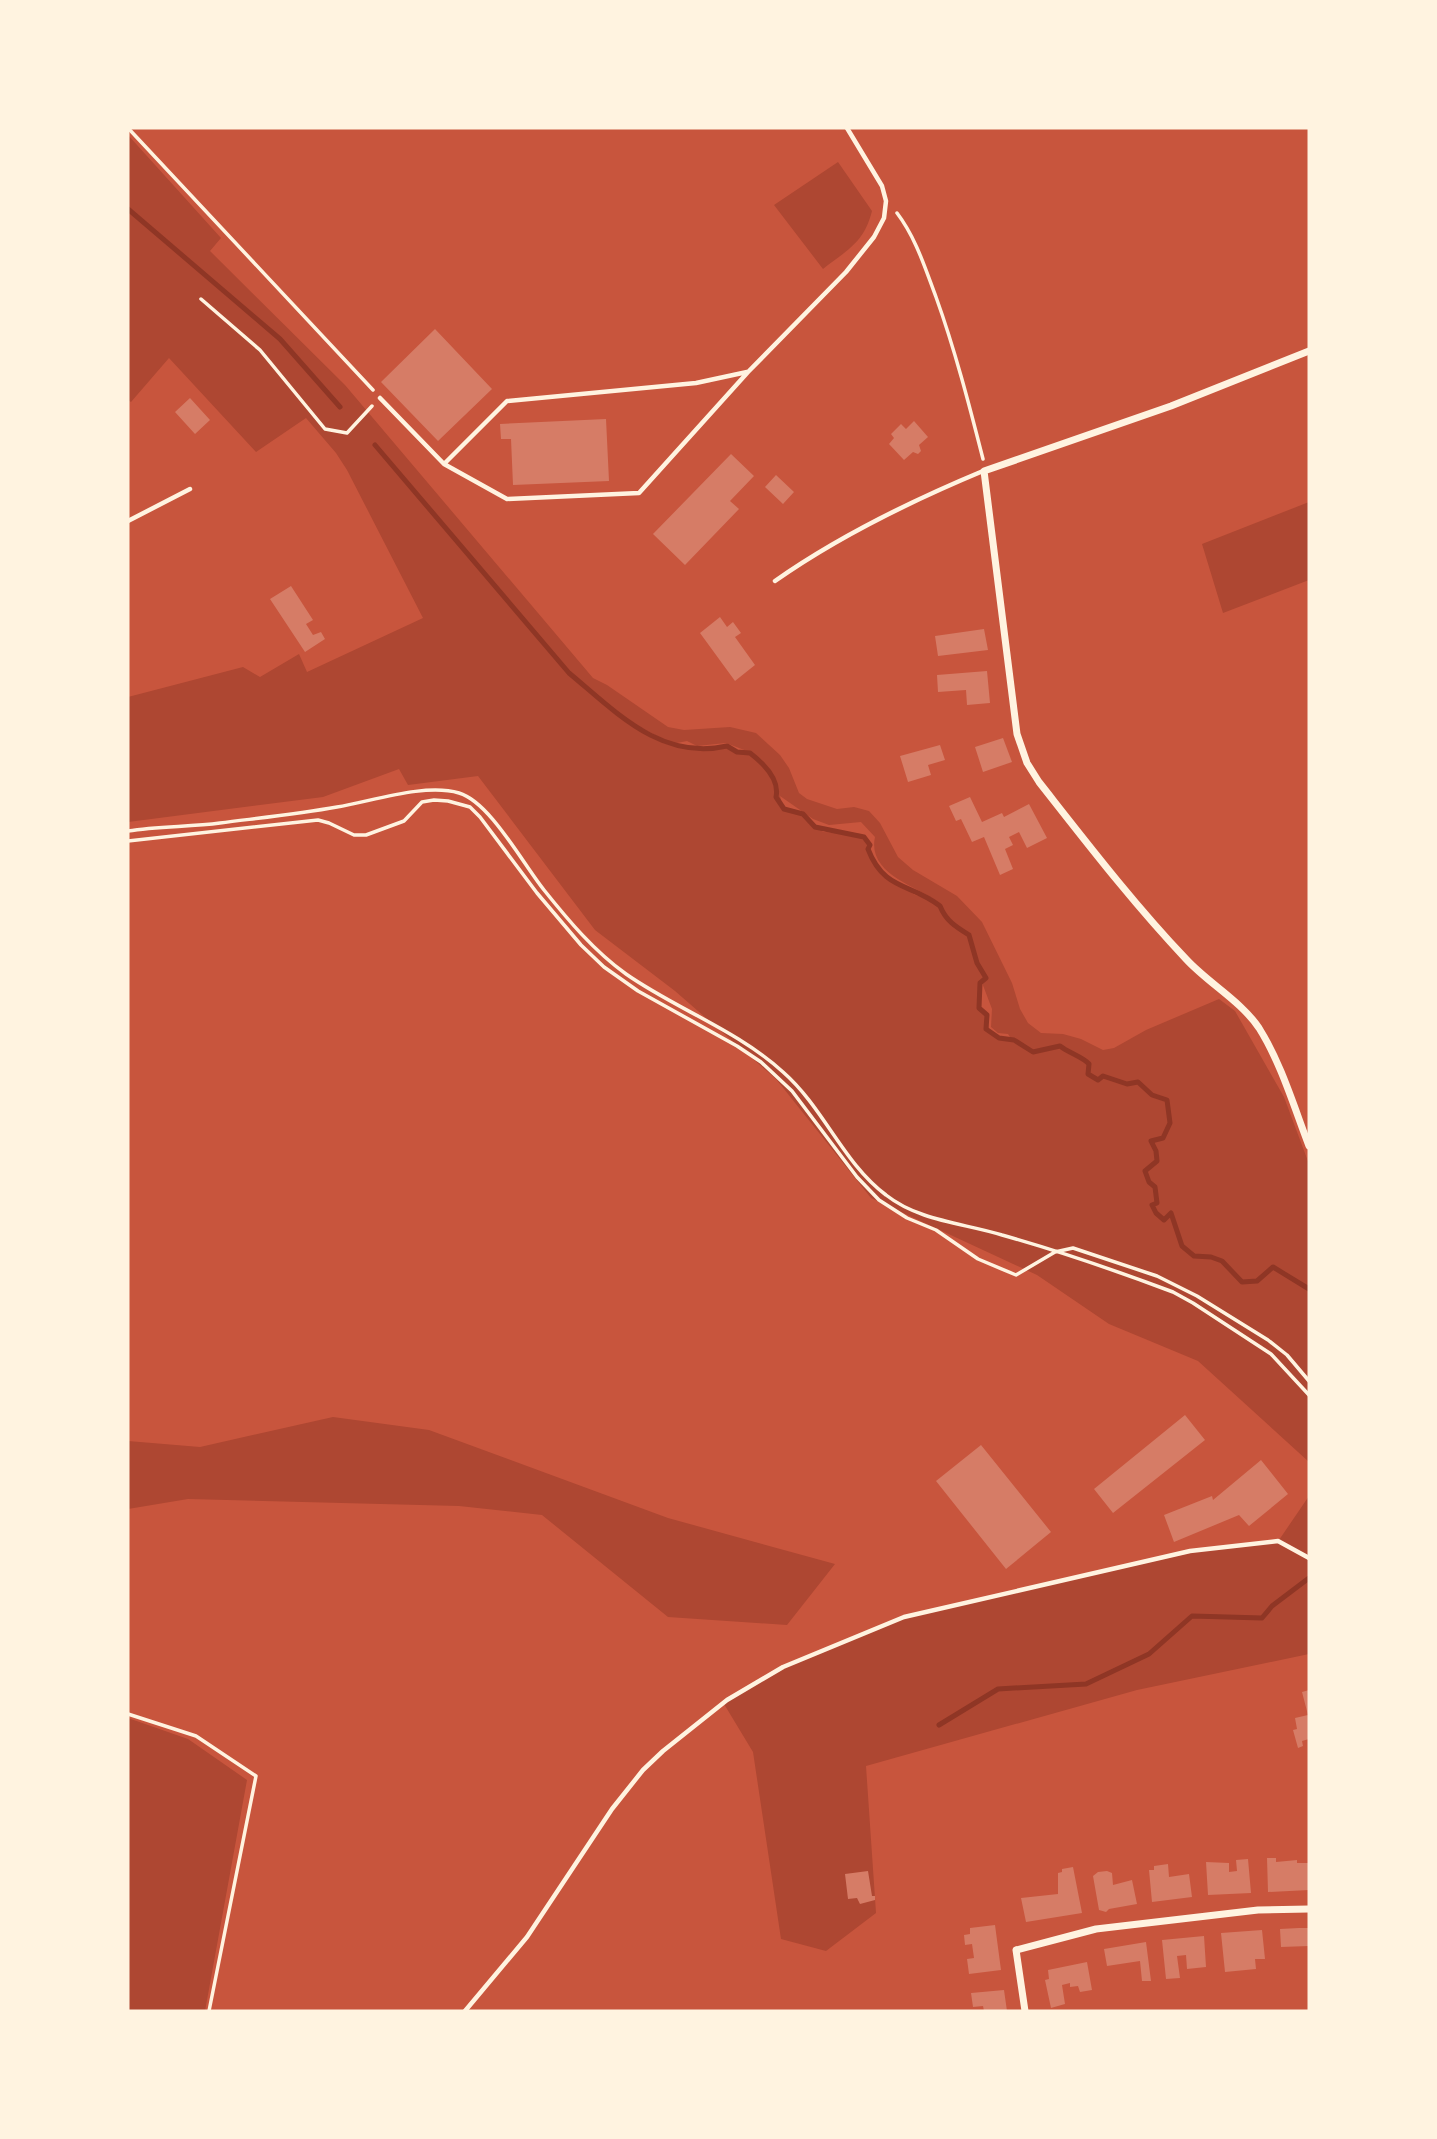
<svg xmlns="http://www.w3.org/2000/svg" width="1437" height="2139" font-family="'Fira Sans Condensed',sans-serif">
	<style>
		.green { fill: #ae4732; fill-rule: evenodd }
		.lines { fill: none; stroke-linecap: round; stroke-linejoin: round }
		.stream { stroke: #8f3625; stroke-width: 5 }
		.building { fill: #d67c66 }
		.path { stroke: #fff3e0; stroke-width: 3.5 }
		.service { stroke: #fff3e0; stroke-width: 4.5 }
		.minor { stroke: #fff3e0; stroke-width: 7 }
	</style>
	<rect width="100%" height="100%" fill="#c8553d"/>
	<!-- green -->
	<path class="green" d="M128,135l93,103 -11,13 135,134 248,293 14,7 61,42 16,3 46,-3 26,6 24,22 9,13 10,25 8,6 30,10 17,-2 15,4 11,12 18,34 15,13 44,26 25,26 30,61 8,26 8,14 13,10 22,1 18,5 22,11 11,-2 32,-18 73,-31 16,12 49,86 25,67v298l-111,-101 -89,-37 -72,-49 -166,-77 -95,-119 -101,-88 -80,-61 -117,-154 -70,9 -9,-16 -76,28 -195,25v-125l115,-30 17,10 39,-23 8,18 116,-54 -76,-148 -11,-17 -30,-35 -50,34 -87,-94 -38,44 -3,-2zM642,728l30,16 15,-3 10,5 29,-3 26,10h-14l-13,-7 -41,2 -21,-5zM780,796l33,23 16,6 32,-3 14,15c-8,36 40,49 62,64l1,3 -7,-5 -16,-4 -33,-21 -20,-40 -39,-2 -18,-18 -21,-3zM981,980l11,29 -1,18 7,6 10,1 4,6 -13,-3 -10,-8 -3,-13 -8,-8 1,-26z
		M838,162l34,49c-8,32 -25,39 -49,58l-49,-64z
		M1309,502v78l-86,33 -21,-69z
		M333,1417l96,13 239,88 167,46 -48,61 -119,-8 -126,-102 -83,-9 -271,-7 -60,10v-68l72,6z
		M1309,1496v158l-172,36 -271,76 10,147 -50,38 -45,-12 -28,-187 -29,-48 59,-36 120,-50 287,-65 89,-13z
		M128,1718l60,21 59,41 -42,231h-77z"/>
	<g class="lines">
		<!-- stream -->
		<path class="stream" d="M128,209l152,130 60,68
			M375,445l194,228c47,39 92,88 158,73l10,6 13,1c13,10 30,26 26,44l8,12 19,5 12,13 49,10 6,8 -2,4c16,42 43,34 72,57 6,15 16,21 29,29l8,28 9,15 -6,5 -1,25 8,7 -1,14 13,9 15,2 19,12 27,-6c9,7 23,11 29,18l-1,10 10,6 5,-4 24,8 11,-2 14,13 15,5 3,23 -7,15 -12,3 5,10 1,10 -12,10 4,11 6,5 2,16 -5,2 4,8 8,7 7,-7 11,33 12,10 17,1 11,4 20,21 15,-1 16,-14 36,22
			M939,1725l59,-36 88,-5 63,-30 43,-38 70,2 10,-12 37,-28"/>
	</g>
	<!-- building -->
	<path class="building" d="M435,329l57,60 -54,52 -57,-59z
		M190,398l20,22 -15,14 -20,-22z
		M606,419l3,62 -96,4 -2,-46h-10l-1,-15z
		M914,421l14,16 -9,8 2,6 -3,3 -5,-2 -9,8 -15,-16 5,-6 -3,-4 10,-10 5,5z
		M731,454l23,22 -24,25 9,8 -54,56 -32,-31z
		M776,475l18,17 -11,12 -18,-17z
		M291,586l22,34 -7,4 7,11 8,-3 4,7 -20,13 -35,-53z
		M720,617l7,10 6,-5 8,11 -6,4 20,28 -20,16 -35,-48z
		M984,629l4,21 -50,6 -3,-20z
		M987,671l3,32 -23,2 -1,-15 -28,2 -1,-17z
		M1003,738l9,24 -29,10 -8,-25z
		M940,745l5,15 -17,5 3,10 -23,7 -8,-26z
		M970,797l12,25 20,-9 2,4 25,-13 18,34 -20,10 -8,-16 -10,5 4,8 -8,4 8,20 -13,6 -16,-38 -12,5 -11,-23 -5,2 -7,-15z
		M1185,1415l20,25 -92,73 -19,-24z
		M981,1445l70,87 -45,37 -70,-88z
		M1261,1460l27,34 -39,32 -10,-11 -65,27 -10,-27 48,-19 1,4z
		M1309,1690v49l-7,2 1,5 -5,2 -5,-18 4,-1 -2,-11 13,-3 -6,-23z
		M1267,1858h9v4l21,-2v3h11l1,27 -41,2z
		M1248,1859l3,34 -43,2 -2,-33 23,1v9l8,-1 -1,-11z
		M1168,1864l1,13 20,-3 3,23 -40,5 -3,-32h5v-4z
		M1073,1867l9,46 -56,9 -5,-24 37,-4v-21l4,-1v-3z
		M868,1871l4,25h3v4l-15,4 -3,-6 -9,1 -3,-25z
		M1107,1871l5,2 1,12 19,-5 5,24 -28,5 -3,3 -7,-2 -6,-34 5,-4z
		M995,1925l6,45 -32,4 -2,-15 7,-1 -2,-14 -7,1 -1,-10 6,-1v-6z
		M1299,1928h10v18l-28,1 -1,-18z
		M1262,1930l3,29h-10l1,10 -31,3 -4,-39z
		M1204,1936l2,31 -19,2 -1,-14 -9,1 3,22 -14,1 -4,-39z
		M1146,1942l5,39h-9l-2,-20 -33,5 -3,-17z
		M1087,1962l5,28 -12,2 -2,-6 -8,1v-4l-8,2 3,19 -14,4 -6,-28 4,-1 -1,-9z
		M1004,1990l3,21h-23l-1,-5 -10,1 -2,-14z"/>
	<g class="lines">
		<!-- path -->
		<path class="path" d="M128,128l245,262
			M897,213c19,25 28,55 39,84 19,53 33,107 47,162
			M201,299l59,51 65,79 22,4 25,-27
			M128,831c30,-5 62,-4 92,-8 39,-5 78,-9 117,-16 36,-6 88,-24 122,-14 31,9 64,71 85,97 24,30 50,61 82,84 50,35 111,56 157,98 41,36 60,91 103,123 33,26 77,28 116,40 57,16 115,36 171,57l20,11 78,51 38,41
			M128,841l190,-21 11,3 25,12h12l38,-14 18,-19 12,-2 14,1 22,6 10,10 57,76 44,52 23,22 34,24 99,55 24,16 31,29 65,86 22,23 28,18 29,12 42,29 38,16 39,-23 18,-4 84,28 40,20 71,44 19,15 22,26
			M128,1714l68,22 60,40 -47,235"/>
		<!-- service -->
		<path class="service" d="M380,398l64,66 63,35 132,-6 109,-121 98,-100 28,-35 10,-19 2,-17 -4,-15 -35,-58
			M444,464l63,-63 189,-18 51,-11
			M128,521l62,-32
			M775,581c64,-45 136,-80 208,-110
			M465,2011l62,-74 85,-128 31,-39 20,-19 64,-51 56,-33 121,-50 286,-66 88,-10 31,17"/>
		<!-- minor -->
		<path class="minor" d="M1309,351l-138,55 -187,65 33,263 10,29 12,19c48,61 94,121 147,177 22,24 55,42 73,69 22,35 35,79 50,118
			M1025,2011l-9,-61 80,-21 162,-19 51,-1"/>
	</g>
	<!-- border -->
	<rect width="1437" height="2139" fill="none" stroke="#fff3e0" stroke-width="259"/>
</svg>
